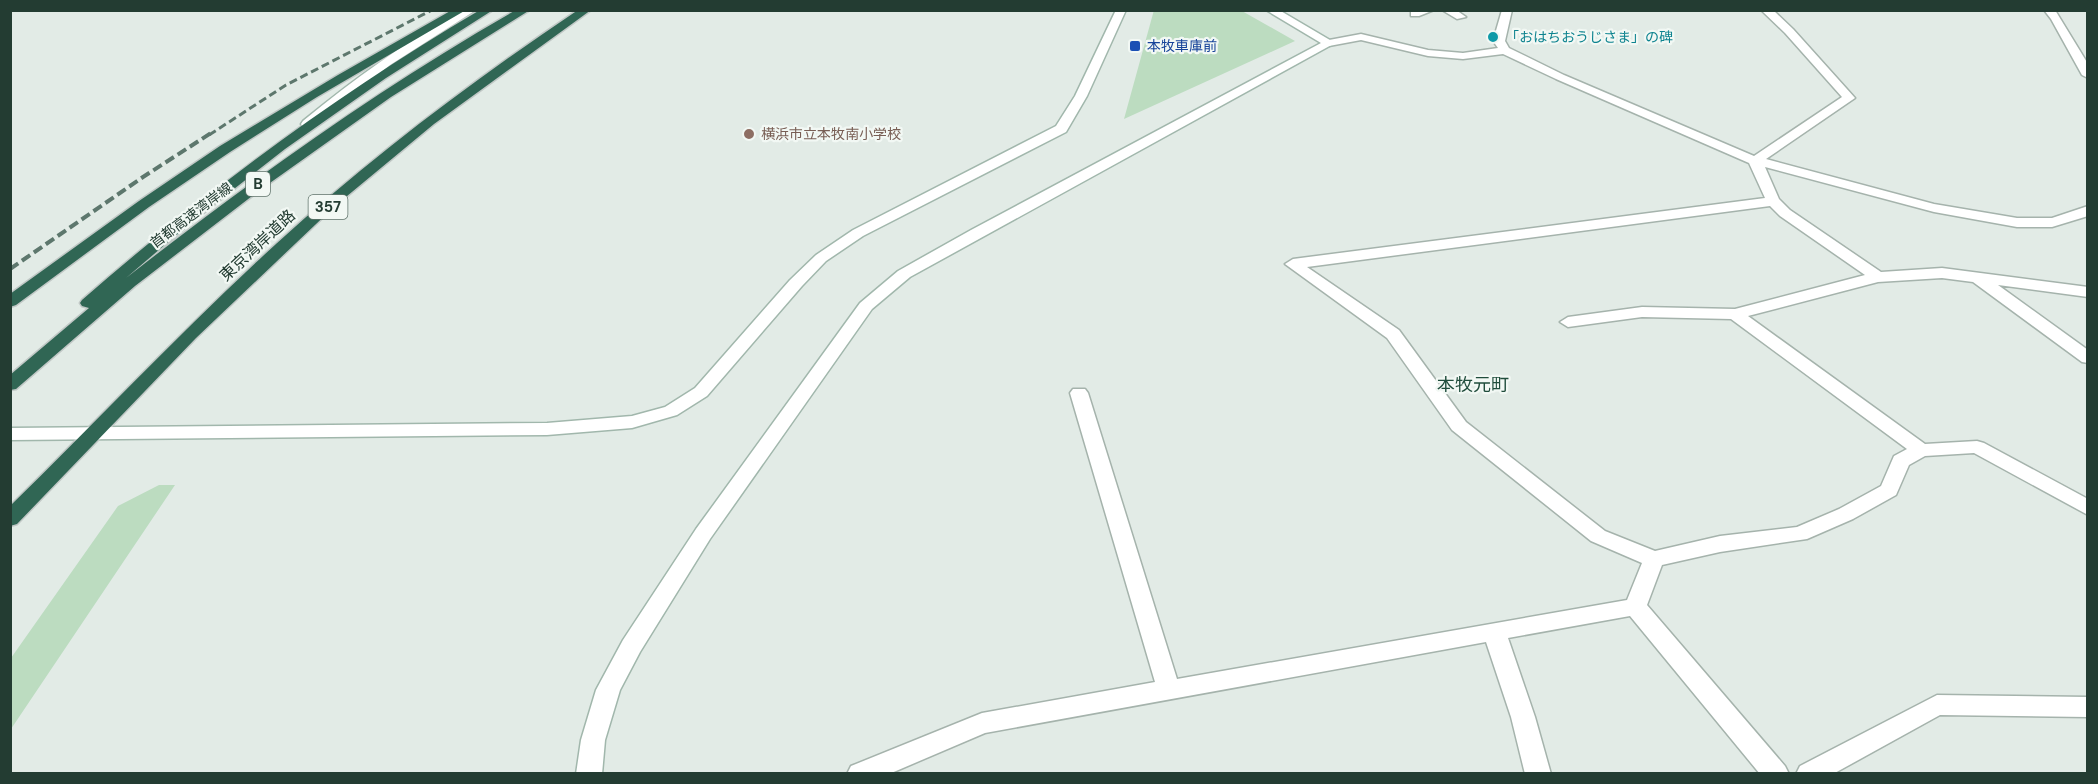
<svg xmlns="http://www.w3.org/2000/svg" width="2098" height="784" font-family="'DM Sans','Noto Sans JP',sans-serif">
	<style>
		.green { fill: #bcdcc0 }
		.lines { fill: none; stroke-linecap: round; stroke-linejoin: round }
		.street-casing { stroke: #a5b3ac; stroke-width: 3 }
		.secondary-casing { stroke: #a1b7ac; stroke-width: 3 }
		.highway-casing { stroke: #c1c8c6; stroke-width: 3 }
		.street { fill: #fff; fill-rule: evenodd }
		.secondary { fill: #fff; fill-rule: evenodd }
		.highway { fill: #306654; fill-rule: evenodd }
		.rail-far1 { stroke: #5d776d; stroke-width: 3; stroke-dasharray: 8 4; stroke-linecap: butt }
		.rail { stroke: #5d776d; stroke-width: 4; stroke-dasharray: 10 4.5; stroke-linecap: butt }
		.culture-dot { fill: #0f9aa8; stroke: #f2f8f4; stroke-width: 2 }
		.transit-dot { fill: #1a4fb4; stroke: #f2f8f4; stroke-width: 2 }
		.education-dot { fill: #8d6e63; stroke: #f2f8f4; stroke-width: 2 }
		.labels { text-anchor: middle; stroke-width: 4.5; stroke-linejoin: round; paint-order: stroke }
		.far-culture-label { font-size: 14px; fill: #0d838f; stroke: #f2f8f4; text-anchor: start }
		.far-transit-label { font-size: 14px; fill: #164399; stroke: #f2f8f4; text-anchor: start }
		.far-education-label { font-size: 14px; fill: #785e54; stroke: #f2f8f4; text-anchor: start }
		.far-street-label { font-size: 14px; fill: #233c32; stroke: #f2f8f4 }
		.shield { fill: #f2f8f4; stroke: #61746c; stroke-width: 1.5 }
		.shield-label { font-size: 15px; font-weight: bold; fill: #233c32 }
		.street-label { font-size: 16px; fill: #233c32; stroke: #f2f8f4 }
		.neighbourhood-label { font-size: 18px; fill: #204d3c; stroke: #f2f8f4 }
	</style>
	<rect width="100%" height="100%" fill="#e2ebe6"/>
	<!-- green -->
	<path class="green" d="M1154,10l88,1 53,30 -171,78z
		M159,485h16l-164,244v-71l107,-152z"/>
	<g class="lines">
		<defs>
			<path id="street" d="M1416,10h18l-15,6h-8v-4z
				M1442,10h14l10,7 -9,2z
				M1502,10h10l-7,31 4,7 55,27 190,81 88,-59 -57,-64 -24,-23h12l20,19 62,69 -89,61 168,45 83,14h35l36,-12v10l-36,11h-35l-83,-15 -169,-45 14,32 11,11 91,62 61,-4 146,19v10l-90,-12 90,65v13l-6,-1 -109,-80 -31,-4 -64,4 -130,34 177,128 52,-3 7,2 104,56v16l-114,-62 -49,3 -16,9 -13,30 -43,24 -46,20 -87,13 -58,13 -15,40 138,161 4,8h-29l-130,-158 -122,22 27,79 16,57h-26l-14,-57 -25,-75 -501,91 -96,41h-42l4,-8 131,-53 173,-31 -85,-289 3,-4h12l3,4 89,286 450,-79 15,-37 -51,-22 -139,-111 -65,-92 -102,-74 8,-5 472,-61 -16,-35 -193,-84 -53,-25 -40,5 -35,-3 -67,-16 -32,6 -6,-3 6,-3 32,-6 67,16 35,3 35,-5 -5,-7zM1770,206l10,10 85,59 -130,34 -93,-2 -74,10 -8,5 8,5 74,-10 89,2 176,130 -13,7 -13,30 -42,23 -42,18 -77,9 -65,15 -50,-20 -139,-109 -67,-92 -92,-63z
				M2044,10h11l33,54v14l-6,-3 -31,-56z
				M1937,695l151,2v20l-148,-2 -107,59h-37l4,-8z"/>
			<path id="secondary" d="M462,10h14l-86,55 -79,62h-8l-2,-3 2,-3c50,-41 102,-79 159,-111z
				M1116,10h10l-39,86 -21,36 -203,104 -37,25 -24,25 -95,110 -30,19 -45,13 -85,7 -537,5v-12l537,-5 85,-7 33,-9 30,-19 95,-108 26,-25 37,-25 203,-104 19,-30z
				M1266,10h13l56,33 -425,234 -38,32 -162,230 -70,113 -20,38 -15,50 -3,34h-26l5,-34 15,-50 27,-50 73,-111 164,-226 38,-32 73,-41 350,-187z"/>
			<path id="highway" d="M452,10h14l-149,87 -87,55 -81,55 -133,98 -6,2v-13l129,-93 81,-55 118,-71z
				M480,10h13l-107,68 -101,71 -97,76 -62,53c124,-97 253,-190 390,-268h14l-139,87 -131,93 -125,96 -119,103 -6,1v-15l79,-67 -7,-2 -2,-3 2,-3c125,-109 255,-206 398,-290z
				M578,10h13l-157,114 -99,82 -139,132 -179,186 -7,2v-20c89,-87 174,-178 266,-262 94,-86 196,-163 302,-234z"/>
		</defs>
		<!-- street casing -->
		<use href="#street" class="street-casing"/>
		<!-- secondary casing -->
		<use href="#secondary" class="secondary-casing"/>
		<!-- highway casing -->
		<use href="#highway" class="highway-casing"/>
		<!-- street -->
		<use href="#street" class="street"/>
		<!-- secondary -->
		<use href="#secondary" class="secondary"/>
		<!-- highway -->
		<use href="#highway" class="highway"/>
		<!-- rail-far1 -->
		<path class="rail-far1" d="M209,135l77,-50 146,-75"/>
		<!-- rail -->
		<path class="rail" d="M10,269l133,-92 68,-44"/>
	</g>
	<!-- markers -->
	<circle class="culture-dot" cx="1493" cy="37" r="6"/>
	<rect class="transit-dot" x="1129" y="40" width="12" height="12" rx="3"/>
	<circle class="education-dot" cx="749" cy="134" r="6"/>
	<g class="labels">
		<!-- far-culture labels -->
		<g class="far-culture-label">
			<text x="1505" y="42">「おはちおうじさま」の碑</text>
		</g>
		<!-- far-transit labels -->
		<g class="far-transit-label">
			<text x="1147" y="51">本牧車庫前</text>
		</g>
		<!-- far-education labels -->
		<g class="far-education-label">
			<text x="761" y="139">横浜市立本牧南小学校</text>
		</g>
		<!-- far-street labels -->
		<g class="far-street-label">
			<text transform="translate(191 215) rotate(-37)" y="5">首都高速湾岸線</text>
		</g>
		<!-- shield labels -->
		<g class="shield">
			<rect x="246" y="172" width="24" height="24" rx="4.5"/>
			<rect x="308.5" y="195" width="39" height="24" rx="4.5"/>
		</g>
		<g class="shield-label">
			<text x="258" y="189">B</text>
			<text x="328" y="212">357</text>
		</g>
		<!-- street labels -->
		<g class="street-label">
			<text transform="translate(257 245) rotate(-43)" y="6">東京湾岸道路</text>
		</g>
		<!-- neighbourhood labels -->
		<g class="neighbourhood-label">
			<text x="1473" y="391">本牧元町</text>
		</g>
	</g>
	<!-- border -->
	<rect width="2098" height="784" fill="none" stroke="#233c32" stroke-width="24"/>
</svg>
